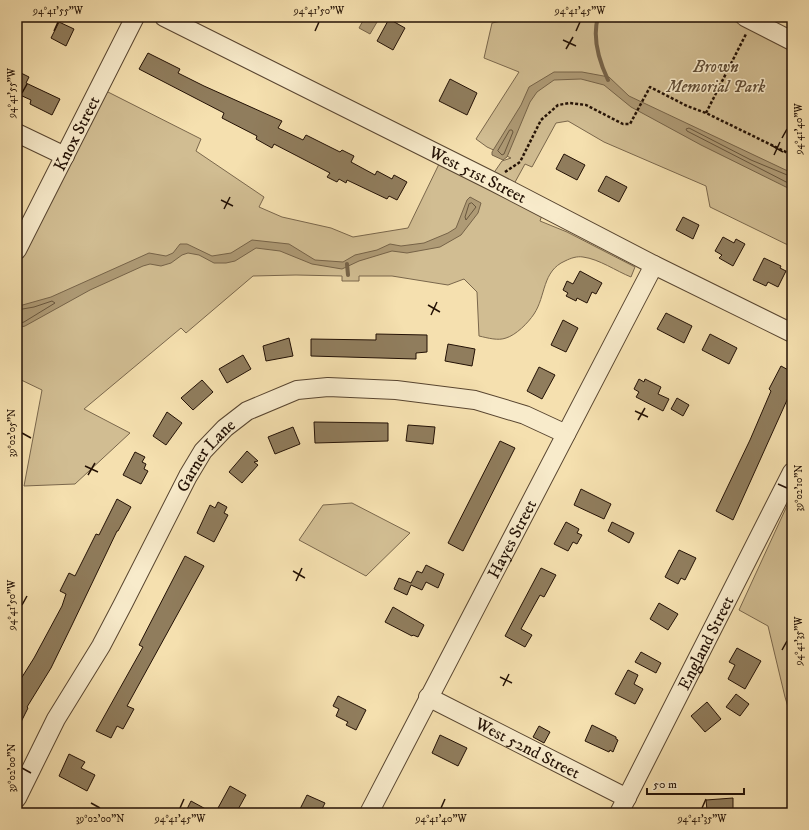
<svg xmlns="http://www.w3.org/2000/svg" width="809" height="830" font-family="'IM FELL DW Pica',serif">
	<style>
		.green { fill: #d1bd92; stroke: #7a674c }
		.water { fill: #ae9a75; stroke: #766348 }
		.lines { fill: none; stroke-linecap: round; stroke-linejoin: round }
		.shore { stroke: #68563d; stroke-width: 1 }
		.stream { stroke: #766348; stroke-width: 4 }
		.building { fill: #907d5d; stroke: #231105 }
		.minor-casing { stroke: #584530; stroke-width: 20 }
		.path { stroke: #231105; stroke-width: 2.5; stroke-dasharray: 3 2; stroke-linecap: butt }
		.minor { stroke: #f8ebcb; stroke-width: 18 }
		.ticks { fill: none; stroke: #231105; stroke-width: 1.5 }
		.labels { text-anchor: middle; stroke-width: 3; stroke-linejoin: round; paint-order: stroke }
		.park-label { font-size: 17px; font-style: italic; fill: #604d36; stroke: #f8ebcb }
		.street-label { font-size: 17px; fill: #231105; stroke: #f8ebcb }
		.neatline { fill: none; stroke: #231105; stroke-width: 1.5 }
		.ticks-label { font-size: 10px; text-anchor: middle; fill: #231105 }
	</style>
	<rect width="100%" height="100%" fill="#f5e0af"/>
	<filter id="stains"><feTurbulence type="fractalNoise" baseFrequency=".005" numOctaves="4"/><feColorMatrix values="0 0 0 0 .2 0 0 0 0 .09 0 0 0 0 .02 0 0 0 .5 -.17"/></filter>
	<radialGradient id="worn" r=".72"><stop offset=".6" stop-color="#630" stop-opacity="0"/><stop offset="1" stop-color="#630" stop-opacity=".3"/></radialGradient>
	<!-- green -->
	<path class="green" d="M520,17h206l66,33v197l-82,-40 -4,-21 -102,-44 -36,-21 -12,2 -24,44 -7,-3 -11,20 -21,-10 9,-13 9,-3 -24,-11 -11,-8 43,-67 -35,-14 8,-35z
		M106,91l95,48 -5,12 68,46 -5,10 23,10 49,11 22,9 55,-9 32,-66 102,53 -2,6 27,11 68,35 -4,10c-15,-6 -32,-18 -48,-20 -6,-1 -12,1 -18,4 -23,10 -19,35 -31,53 -6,9 -18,21 -28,24 -8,3 -18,0 -27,-2l-2,-44 -13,-13 -16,6 -56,-9h-33v5h-17v-5l-46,-1 -43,1 -67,57 -5,-5 -97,81 46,24 -55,51 -51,2 18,-96 -25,-12v-112z
		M792,495v225l-7,-23 -17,-71 -29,-16z
		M352,503l58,30 -44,43 -67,-36 24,-35z"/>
	<!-- water -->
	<path class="water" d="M365,17h15l-10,17 -11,-6z
		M554,72h28l27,5 20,19 163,77v17l-91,-45 -70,-38 -27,-22 -23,-6 -27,1 -17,12 -7,10 -23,55 -4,3 -11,-5v-3l29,-47 8,-18z
		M470,197l11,6 -3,10 -17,22 -21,12 -33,6 -15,-2 -33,10 -17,8 -30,-5 -32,-13 -24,-3 -21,13 -9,2h-12l-15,-8 -11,-2 -6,2 -11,8 -10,3 -11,-2 -7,2 -53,24 -65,36 -8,2v-21l2,-1 32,-9 98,-44 17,3 7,-3 7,-9h7l25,12 19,-3 21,-13 37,4 26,16 28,2 12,-7 22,-5 13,-6 11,2 23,-3 24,-10 8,-5 11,-28z"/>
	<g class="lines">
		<!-- shore -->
		<path class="shore" d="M510,130h2l1,2 -9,22 -2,1 -4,-4z
			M792,177l-41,-17 -62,-32 -3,1 1,2 105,54
			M472,203l4,4 -10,13 -1,-3 4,-13z
			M17,310l17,-3 18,-6 3,2 -31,19 -7,2"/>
		<!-- stream -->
		<path class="stream" d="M598,17c-6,21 1,44 10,63
			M347,264l1,11"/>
	</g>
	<!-- building -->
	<path class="building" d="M389,19l16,9 -12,22 -16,-9z
		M59,22l15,7 -8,17 -15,-8z
		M148,53l32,16 -2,4 26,13 78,35 -4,7 25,12 3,-5 34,17 2,-2 12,6 -3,6 24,13 2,-4 15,8 2,-4 13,7 -10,18 -8,-4 -2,3 -40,-19 -1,3 -7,-4 -2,3 -10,-5 3,-4 -56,-29 -2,4 -16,-9 1,-3 -35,-18 2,-5 -85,-44z
		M17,71l12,6 -3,6 34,16 -8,16 -22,-11 1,-4 -11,-5 -3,6z
		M450,79l27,14 -10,22 -28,-14z
		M564,154l21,11 -8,15 -21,-11z
		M606,176l21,11 -8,15 -21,-11z
		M683,217l16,8 -6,14 -17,-9z
		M723,237l11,6 2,-4 9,5 -12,22 -14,-8 3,-3 -7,-4z
		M764,258l17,8 -1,2 6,3 -8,16 -10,-5 -2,4 -13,-6z
		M580,271l22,12 -6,11 -4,-2 -5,11 -10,-5 -1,3 -10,-5 2,-3 -5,-3 4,-9 6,3z
		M666,313l26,13 -8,17 -27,-14z
		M563,320l15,8 -12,24 -15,-7z
		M376,334l51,1v17l-11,1v6l-105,-3v-17l65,1z
		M710,334l27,14 -8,16 -27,-14z
		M289,338l4,18 -27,5 -3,-15z
		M448,344l27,5 -3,17 -27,-5z
		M243,355l8,14 -24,14 -8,-14z
		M781,366l11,6v17l-59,131 -17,-9 34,-71 21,-49 -2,-2z
		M539,367l16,8 -13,24 -15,-8z
		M639,379l5,3 1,-3 16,8 -3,7 11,5 -6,12 -27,-14 3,-5 -5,-3z
		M202,380l11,12 -20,18 -12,-12z
		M677,398l12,7 -6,11 -12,-7z
		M167,412l15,11 -16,22 -13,-9z
		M314,422l74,1v18l-73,2z
		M408,425l27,2 -2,17 -27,-3z
		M293,427l7,17 -25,10 -7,-17z
		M500,441l15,7 -52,103 -15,-8z
		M247,451l11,10 -4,1 4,3 -16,18 -13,-11z
		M135,452l10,5 -3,5 4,2 -2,5 4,2 -7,13 -18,-9z
		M581,489l30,15 -7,15 -30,-14z
		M117,499l14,8 -13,24h-1l-45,94 -21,43 -24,39 1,1 -11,22v-45l17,-27 28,-52 4,-12 -6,-3 9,-18 6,3 21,-42 3,1z
		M218,502l9,5 -3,6 4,2 -14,27 -17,-9 13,-28 5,3z
		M566,522l13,7 -2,4 5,2 -5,9 -4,-2 -5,9 -14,-7z
		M612,522l22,11 -5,10 -21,-12z
		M679,550l17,8 -11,22 -4,-2 -3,6 -13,-7z
		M185,556l19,10 -77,140 7,3 -11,20 -6,-3 -6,12 -15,-7 47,-84 -4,-2z
		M426,565l18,9 -6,14 -12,-6 -4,8 -11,-5 -4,10 -13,-6 5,-11 12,5 6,-12 5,2z
		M541,568l15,7 -12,22 -4,-2 -19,34 11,6 -7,12 -20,-11z
		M659,603l19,11 -10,16 -18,-11z
		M393,607l31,18 -6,12 -5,-2 -1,1 -27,-14z
		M737,648l24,13 -16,28 -17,-10 7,-14 -6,-3z
		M641,652l20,11 -5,10 -21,-11z
		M628,670l10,5 -4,9 9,5 -8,15 -20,-10z
		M736,694l13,10 -9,12 -14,-9z
		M338,696l28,14 -10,20 -10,-5 2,-3 -12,-6 3,-7 -6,-3z
		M707,702l14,17 -16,13 -14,-16z
		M592,725l24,12v2l2,1 -5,12 -3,-2 -1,2 -24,-11z
		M539,726l11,6 -6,11 -11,-6z
		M440,735l27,13 -9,18 -26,-13z
		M69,754l16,8 -4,6 14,7 -8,16 -28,-15z
		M230,786l16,9 -10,18h-8l-10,-5z
		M307,795l18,8 -5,10h-22z
		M733,798v15h-22v-3h-4l-1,-10z
		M191,801l22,12h-28z"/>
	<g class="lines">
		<defs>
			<g id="minor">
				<path id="s1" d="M164,17l330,165 160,83 138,68"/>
				<path d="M745,17l47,24"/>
				<path d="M17,133l48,23"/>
				<path id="s2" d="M17,250l118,-233"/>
				<path id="s3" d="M428,697l199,101"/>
				<path id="s4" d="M17,798l39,-79 45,-73 22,-42 65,-128 15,-25 22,-23 22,-17 50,-21 31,-3 68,3 79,10 50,15 41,19"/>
				<path id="s5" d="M369,813l285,-548"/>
				<path id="s6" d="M619,813l173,-341"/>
			</g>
		</defs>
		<!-- minor casing -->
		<use href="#minor" class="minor-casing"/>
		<!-- path -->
		<path class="path" d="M706,113l40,-79
			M505,172l15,-10 21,-42 17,-15 12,-2 16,2 37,19h7l20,-37 37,19 19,7 86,42"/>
		<!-- minor -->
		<use href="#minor" class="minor"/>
	</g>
	<!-- ticks -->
	<path class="ticks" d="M54,31l4,-9M315,31l4,-9M576,31l4,-9M563,40l13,6M566,49l7,-12M22,93l5,-9M782,138l5,-9M771,145l12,7M774,155l6,-13M221,200l12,6M224,209l6,-12M428,305l12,7M431,315l6,-13M635,411l13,6M638,420l7,-12M22,433l9,5M85,466l13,6M88,475l7,-12M778,484l9,4M293,571l12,7M296,581l6,-13M22,605l5,-9M782,650l5,-9M500,677l12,6M503,686l6,-12M22,768l9,5M91,803l9,5M180,808l4,-9M441,808l4,-9M702,808l4,-9"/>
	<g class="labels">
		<!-- park labels -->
		<g class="park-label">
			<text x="716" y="72">Brown<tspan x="716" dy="20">Memorial Park</tspan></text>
		</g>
		<!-- street labels -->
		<g class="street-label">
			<text dy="6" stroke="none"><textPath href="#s2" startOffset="131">Knox Street</textPath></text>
			<text dy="6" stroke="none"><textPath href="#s1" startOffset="351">West 51st Street</textPath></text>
			<text dy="6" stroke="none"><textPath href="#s4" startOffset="392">Garner Lane</textPath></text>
			<text dy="6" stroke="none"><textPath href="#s5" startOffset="309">Hayes Street</textPath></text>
			<text dy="6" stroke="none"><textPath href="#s6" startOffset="191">England Street</textPath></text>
			<text dy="6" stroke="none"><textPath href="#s3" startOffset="112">West 52nd Street</textPath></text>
		</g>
	</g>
	<!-- margin -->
	<rect width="809" height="830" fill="none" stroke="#f5e0af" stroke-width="44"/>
	<!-- scale -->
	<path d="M647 788v6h97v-6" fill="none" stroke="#231105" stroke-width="2"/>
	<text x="653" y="788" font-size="12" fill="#231105" stroke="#f8ebcb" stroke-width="3" paint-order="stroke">50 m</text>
	<rect x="22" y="22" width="765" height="786" class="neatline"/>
	<g class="ticks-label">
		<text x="58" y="14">94°41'55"W</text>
		<text x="319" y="14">94°41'50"W</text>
		<text x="580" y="14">94°41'45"W</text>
		<text transform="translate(11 93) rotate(-90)" y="4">94°41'55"W</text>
		<text transform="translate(798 129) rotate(-90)" y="4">94°41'40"W</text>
		<text transform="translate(11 433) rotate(-90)" y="4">39°02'05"N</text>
		<text transform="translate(798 488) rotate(-90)" y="4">39°02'10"N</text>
		<text transform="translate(11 605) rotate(-90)" y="4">94°41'50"W</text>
		<text transform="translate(798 641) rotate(-90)" y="4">94°41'35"W</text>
		<text transform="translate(11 768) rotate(-90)" y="4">39°02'00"N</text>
		<text x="100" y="822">39°02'00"N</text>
		<text x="180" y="822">94°41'45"W</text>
		<text x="441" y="822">94°41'40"W</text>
		<text x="702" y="822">94°41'35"W</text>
	</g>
	<rect width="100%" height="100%" filter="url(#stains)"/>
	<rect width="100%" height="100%" fill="url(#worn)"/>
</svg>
